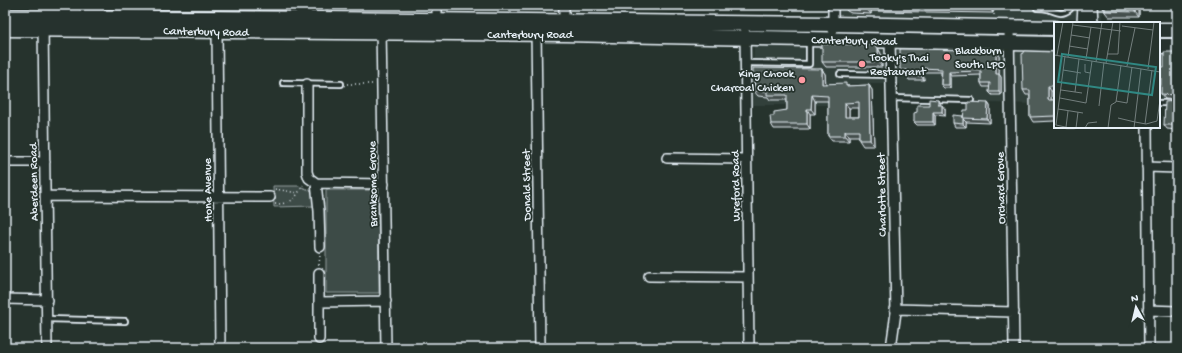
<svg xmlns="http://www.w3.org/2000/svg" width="1182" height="353" font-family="'Gochi Hand',sans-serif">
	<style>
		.built { fill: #333f3a }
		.green { fill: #3e4b47; stroke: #939ea0 }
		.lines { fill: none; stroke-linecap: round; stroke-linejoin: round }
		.service-casing { stroke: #e8f1f8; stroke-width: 8 }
		.minor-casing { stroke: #e8f1f8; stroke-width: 12 }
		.tertiary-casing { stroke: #e8f1f8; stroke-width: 14 }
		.primary-casing { stroke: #e8f1f8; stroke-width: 17 }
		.path { stroke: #e8f1f8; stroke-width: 1.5; stroke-dasharray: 1 3; stroke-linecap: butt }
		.service { stroke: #26332d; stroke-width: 4.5 }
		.minor { stroke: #26332d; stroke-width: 9 }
		.tertiary { stroke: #26332d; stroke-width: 11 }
		.primary { stroke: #26332d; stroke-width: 14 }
		.wall { fill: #454f4d; stroke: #e8f1f8; fill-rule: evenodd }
		.shaded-wall { fill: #38403e; stroke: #e8f1f8 }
		.building { fill: #505c59; stroke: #e8f1f8; fill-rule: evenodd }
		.poi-dot { fill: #ff9aa2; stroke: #26332d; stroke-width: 1.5 }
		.labels { text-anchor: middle; stroke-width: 3.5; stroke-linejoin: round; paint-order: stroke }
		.street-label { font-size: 12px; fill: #e8f1f8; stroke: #26332d }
		.poi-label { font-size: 12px; fill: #e8f1f8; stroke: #26332d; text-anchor: start }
		.inset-road { fill: none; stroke: #747f7e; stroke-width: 1 }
		.view { fill: #308883; fill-opacity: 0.15; stroke: #308883; stroke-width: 2 }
		.inset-edge { fill: none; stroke: #e8f1f8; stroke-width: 2 }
	</style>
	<rect width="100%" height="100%" fill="#26332d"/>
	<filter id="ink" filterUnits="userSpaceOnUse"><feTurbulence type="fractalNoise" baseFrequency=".025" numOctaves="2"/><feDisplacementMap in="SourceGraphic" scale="8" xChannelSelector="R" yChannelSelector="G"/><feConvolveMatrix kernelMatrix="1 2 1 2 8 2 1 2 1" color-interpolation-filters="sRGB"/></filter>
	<g filter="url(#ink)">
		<!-- built -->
		<path class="built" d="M829,5h273v15l-273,-5z
			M754,43l301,7v54l-155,-2v-18h-73v21h-75z
			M1159,53h18v53l-18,-1z"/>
		<!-- green -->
		<path class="green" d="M273,186h26l13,5 2,15 -40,1z
			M326,190h52l1,103h-53z"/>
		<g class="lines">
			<defs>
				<path id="service" d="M1037,8c4,0 7,0 11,1 9,3 13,7 22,0l1,-4
					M746,63l63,1v-23
					M840,74l51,1
					M283,83l58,1
					M891,98l80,2
					M1159,103h18
					M47,319l78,2"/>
				<path id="minor" d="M306,19l1,-14
					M75,22v-17
					M43,25l4,323
					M437,26v-21
					M564,26v-21
					M381,27l5,321
					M1009,28l5,320
					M536,29l4,319
					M833,30v-25
					M217,31l3,317
					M745,33l4,315
					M890,41l6,271 -5,36
					M307,84v88l2,6 7,5 68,1
					M1147,127l2,221
					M667,158l79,1
					M5,162h40
					M1147,167l30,1
					M316,183l3,28 1,36
					M45,196l225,1
					M649,276l99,1
					M5,299l42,1
					M319,302l67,-1
					M895,309l119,3
					M1148,310l29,1
					M319,339v-66"/>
				<path id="tertiary" d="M1091,5l1,18
					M1083,23l1,-18"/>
				<path id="primary" d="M5,16l828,8 222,4
					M5,29l559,5 491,10
					M1159,30h18
					M1159,46h18"/>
			</defs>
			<!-- service casing -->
			<use href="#service" class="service-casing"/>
			<!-- minor casing -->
			<use href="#minor" class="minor-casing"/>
			<!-- tertiary casing -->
			<use href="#tertiary" class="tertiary-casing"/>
			<!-- primary casing -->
			<use href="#primary" class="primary-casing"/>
			<!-- path -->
			<path class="path" d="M994,15v-10
				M347,84h27
				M275,189l23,4
				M275,204c17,0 20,-5 28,-19
				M319,265l1,-10"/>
			<!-- service -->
			<use href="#service" class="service"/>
			<!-- minor -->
			<use href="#minor" class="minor"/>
			<!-- tertiary -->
			<use href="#tertiary" class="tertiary"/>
			<!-- primary -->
			<use href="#primary" class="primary"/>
		</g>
		<!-- wall -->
		<path class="wall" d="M993,5v8l-122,-2v3l-20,-1 -4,-2 -3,-5z
			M1049,5h19l-1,2 -3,1h-8z
			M1139,5v12h-30l-7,-9z
			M878,48l3,6 1,13h-56l-4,-5z
			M1055,52v39h-4v9h4v21l-22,1 -3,-5v-22h-4l-3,-5z
			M1177,52v48l-12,-1 -4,-5 3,-27z
			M999,54v20l2,3v18h-9l-3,-3 1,-5h-7l-2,-4v-8l-30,1v12h-7l-3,-3v-13h-18l1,8h-15l-2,-4v-2h-4l-3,-4z
			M822,69l3,5 1,10 22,2 21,-1 3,5 2,56h-11l-4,-6v-4h-10v5h-17l-4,-5v-35h-13v13h-5v15h-36l-3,-5 3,-8 13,-6v-10h-17l-2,-3 -10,-1 -4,-5v-13l-1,-2zM849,108h10v9h-10z
			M938,100l2,3v2l5,4v7l-10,-1v10h-18l-3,-3 3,-10z
			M988,103l2,3v17l-24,-1v5h-11l-2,-4 10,-7 5,-6z
			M1177,104v26l-10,-1 -3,-4z
			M1066,127h10v1h-9z"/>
		<!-- shaded-wall -->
		<path class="shaded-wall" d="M990,5h3v8l-3,-5z
			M1135,5h4v12l-4,-5z
			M867,6l4,5v3l-4,-5z
			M878,48l3,6 1,13 -4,-5z
			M996,50l3,4v20l2,3v18l-2,-3 -3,-18z
			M1175,67l2,2v28l-2,-2z
			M921,68l2,4 1,8 -3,-4z
			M822,69l3,5 1,15 -4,-5z
			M949,72l2,4v12l-2,-3z
			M869,85l3,5 2,56 -4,-6z
			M1048,86l3,5v14l-3,-5z
			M812,95l3,6v13l-4,-5z
			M938,100l2,3v6l-2,-4z
			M845,103l4,5v14l-4,-5z
			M988,103l2,3v17l-3,-4z
			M942,105l3,4v7l-3,-4z
			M807,109l3,5v15l-3,-5z
			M933,112l2,3v10l-2,-3z
			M963,119l3,3v5l-3,-3z
			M845,131l4,5v5l-4,-5z"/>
		<!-- building -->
		<path class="building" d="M844,5h146v3l-123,-2v3l-20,-1z
			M1102,5h33v7l-30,-1v-3h-3z
			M822,44l50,1 6,3v14h-56z
			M973,48h17l6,2v24h3v18h-10l1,-9h-9v-12l-32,1v13h-8l1,-16 -21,-1v8h-14v-6h-7v-21l73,1z
			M1024,51l31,1v34h-7v14h7v16l-25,1v-27h-7l-1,-36z
			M1164,52h13v15h-2v28l-14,-1v-27h3z
			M753,68l69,1v15l24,-1v3l23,-1 1,55h-11v-9h-14v5h-17v-40l-16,-1 -1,14h-4v15h-36l-1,-8h4v-4l13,-2v-15h-20v-4h-13l1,-15h-2zM859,102v15h-14v-14z
			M929,99l9,1v5h4v7h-9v10h-19v-9l3,-1v-7h12z
			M1175,101l1,4h1v20h-13l1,-23z
			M968,102l20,1 -1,16 -24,-1 1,-8h4z
			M953,115l10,1v8l-10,-1z"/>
	</g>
	<!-- markers -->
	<g class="poi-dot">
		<circle cx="947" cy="57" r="4"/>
		<circle cx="862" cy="64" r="4"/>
		<circle cx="802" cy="80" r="4"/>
	</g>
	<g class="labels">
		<!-- street labels -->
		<g class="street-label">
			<text transform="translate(206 31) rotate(1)" y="4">Canterbury Road</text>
			<text x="530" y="38">Canterbury Road</text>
			<text transform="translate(854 40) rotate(1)" y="4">Canterbury Road</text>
			<text transform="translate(33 182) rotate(-91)" y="4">Aberdeen Road</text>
			<text transform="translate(372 184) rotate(-91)" y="4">Branksome Grove</text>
			<text transform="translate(526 185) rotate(-91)" y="4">Donald Street</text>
			<text transform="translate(735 186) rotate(-91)" y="4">Wreford Road</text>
			<text transform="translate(1000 188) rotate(-91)" y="4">Orchard Grove</text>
			<text transform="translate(207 190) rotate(-91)" y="4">Hone Avenue</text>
			<text transform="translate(881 195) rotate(-91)" y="4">Charlotte Street</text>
		</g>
		<!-- poi labels -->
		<g class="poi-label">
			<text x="955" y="54">Blackburn<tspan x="955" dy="14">South LPO</tspan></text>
			<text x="870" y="61">Tooky's Thai<tspan x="870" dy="14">Restaurant</tspan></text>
			<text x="794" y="77" text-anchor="end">King Chook<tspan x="794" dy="14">Charcoal Chicken</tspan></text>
		</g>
	</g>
	<!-- overview -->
	<g transform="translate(1054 22)">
		<rect width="106" height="106" fill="#26332d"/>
		<path class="inset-road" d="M19,3l48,6M68,4l31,4M17,13l19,3M15,24l19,3M54,32h10l2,-32M0,33l106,17M3,33l6,-33M11,34l-9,69 14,3M14,35l5,-35M32,37l5,-32M42,40l6,-40M52,41l7,-41M31,42v8l5,1M73,44l8,-38M94,47l6,-47M9,48l18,3M7,68l21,3M21,70l4,-33M6,76l26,5 6,-42M62,79l11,2 5,-36M57,83l5,-3 5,-37M45,84l5,-44M4,87l25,4M64,96l17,4M81,100l11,2 11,-3 3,-21M91,102l7,-54M12,105l2,-16M22,106l2,-16M31,106l3,-5 9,-1M54,106l3,-23M80,106l7,-59"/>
		<path class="view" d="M8,32l94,13 -4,28 -94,-13z"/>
		<rect width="106" height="106" class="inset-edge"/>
	</g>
	<!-- margin -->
	<rect width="1182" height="353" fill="none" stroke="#26332d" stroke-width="20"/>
	<rect x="10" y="10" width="1162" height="333" fill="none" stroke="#e8f1f8" stroke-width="1.5" filter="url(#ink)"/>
	<!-- north arrow -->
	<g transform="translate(1136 307) rotate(352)" stroke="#26332d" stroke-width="3" paint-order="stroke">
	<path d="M0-3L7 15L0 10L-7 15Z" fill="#e8f1f8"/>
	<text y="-6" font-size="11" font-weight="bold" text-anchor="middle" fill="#e8f1f8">N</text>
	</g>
</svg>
